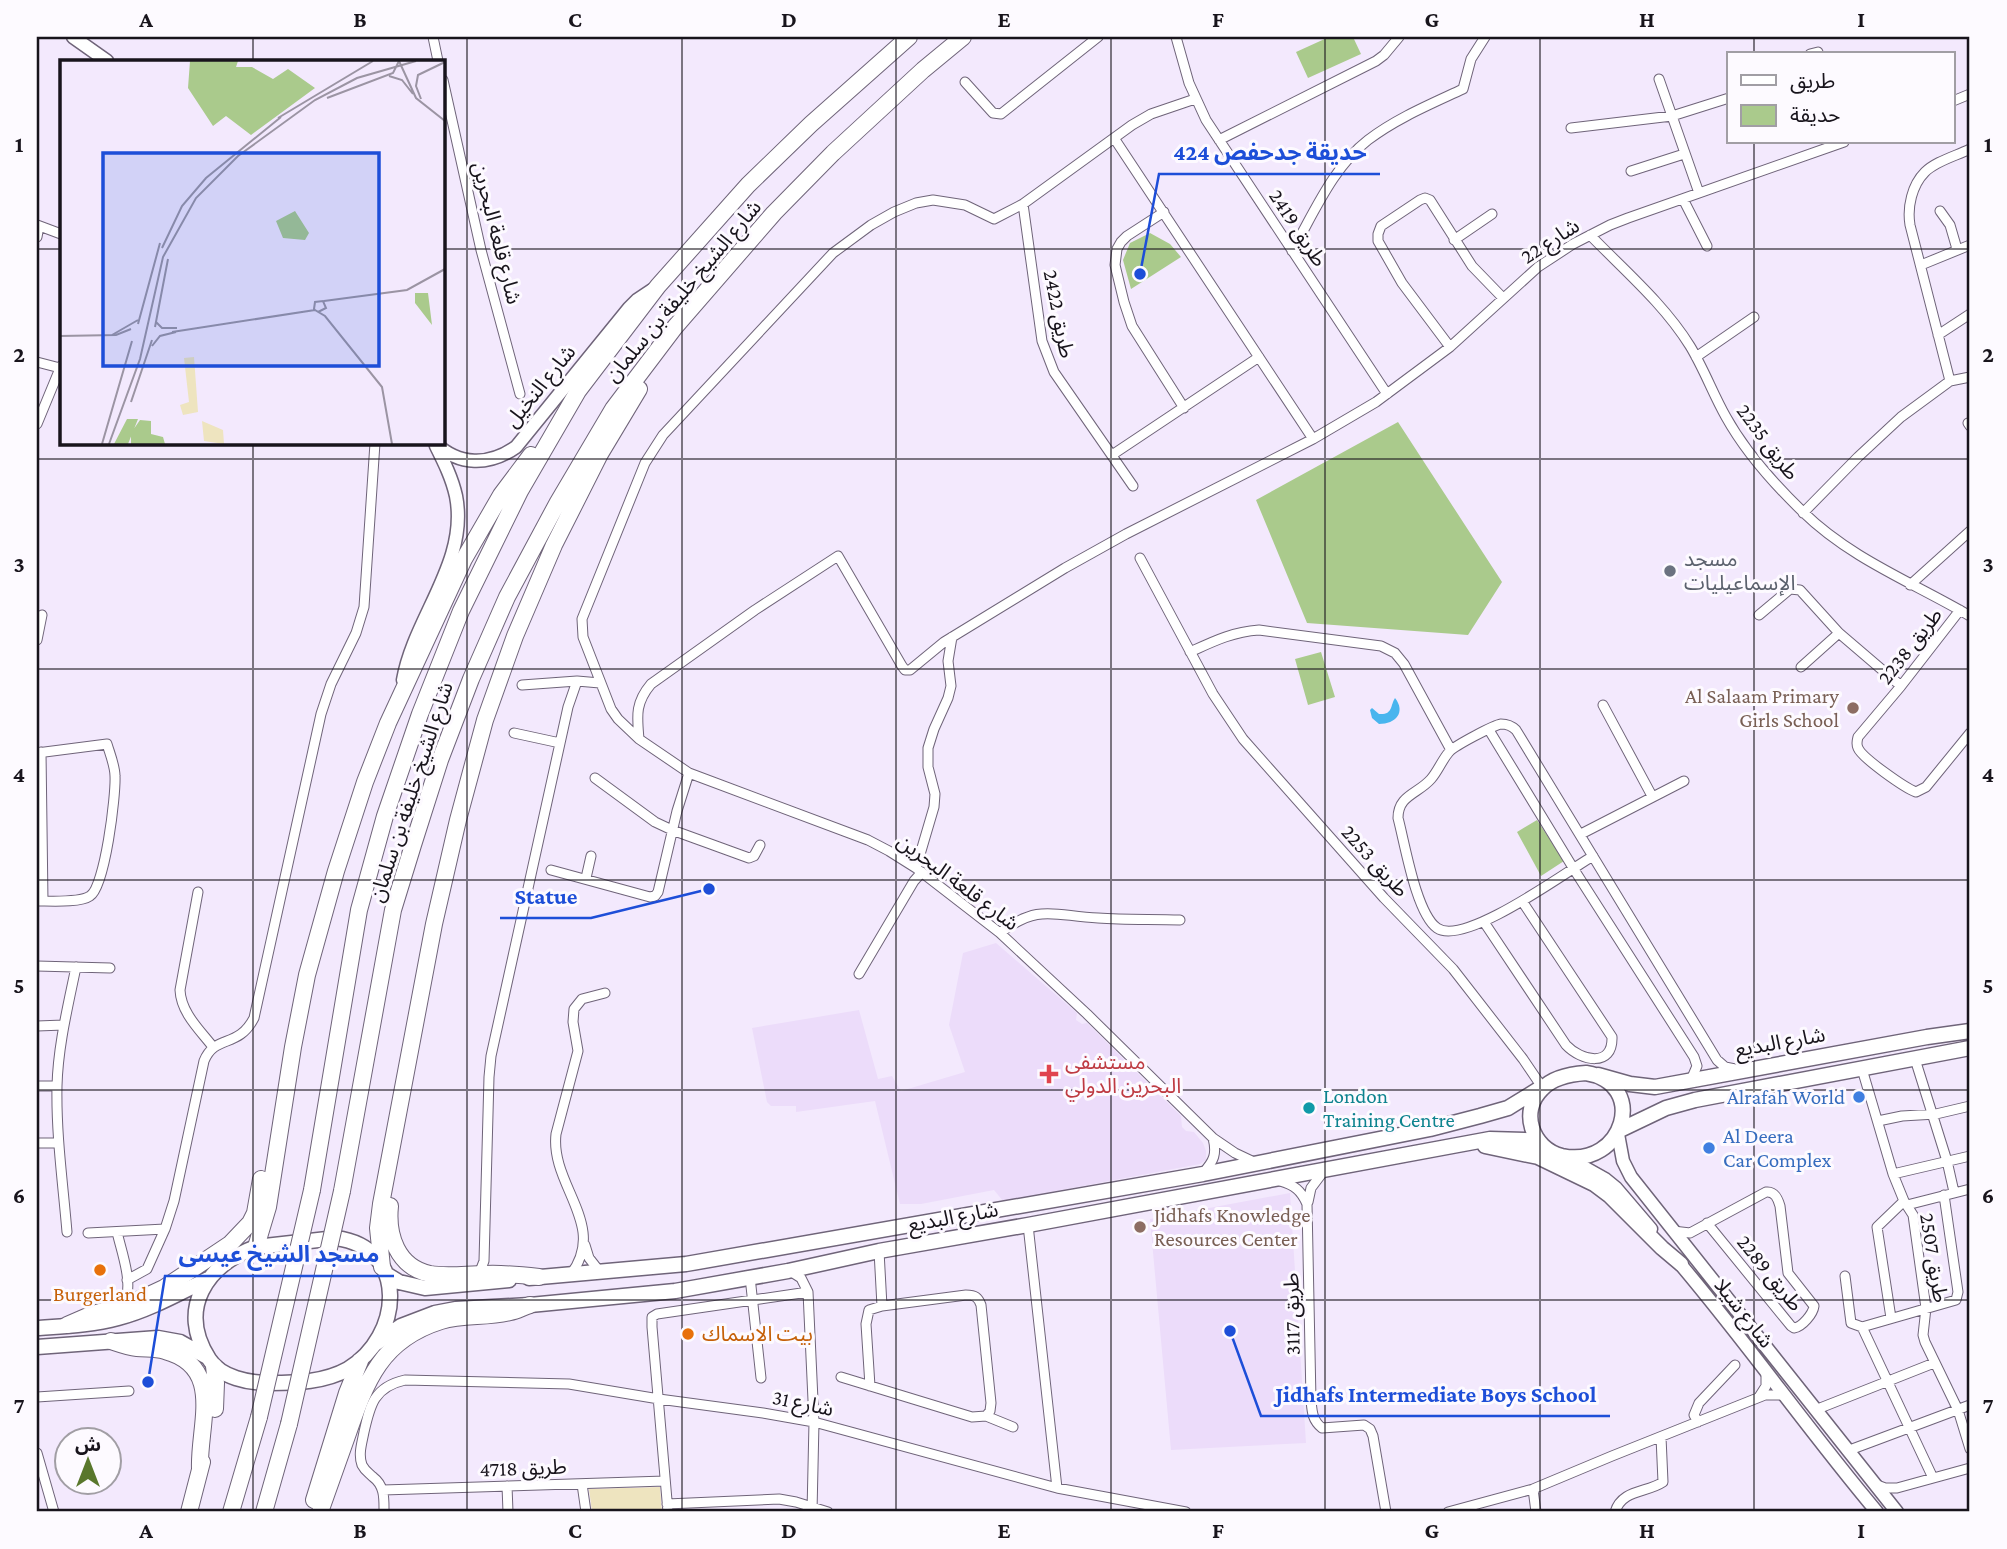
<svg xmlns="http://www.w3.org/2000/svg" width="2007" height="1549" font-family="'Crimson Pro','Noto Sans Arabic',serif">
	<style>
		.built { fill: #ecdcfa }
		.green { fill: #aaca8c }
		.sand { fill: #eee4bf }
		.water { fill: #48b5ee }
		.lines { fill: none; stroke-linecap: round; stroke-linejoin: round }
		.street-casing { stroke: #6f6479; stroke-width: 11 }
		.secondary-casing { stroke: #6f6479; stroke-width: 15 }
		.primary-casing { stroke: #6f6479; stroke-width: 17 }
		.highway-casing { stroke: #6f6479; stroke-width: 18 }
		.street { stroke: #fff; stroke-width: 9 }
		.secondary { stroke: #fff; stroke-width: 12 }
		.primary { stroke: #fff; stroke-width: 14 }
		.highway { stroke: #fff; stroke-width: 16 }
		.highway-bridge-casing { stroke: #6f6479; stroke-width: 18; stroke-linecap: butt }
		.highway-bridge { stroke: #fff; stroke-width: 16 }
		.grid { fill: none; stroke: #18141c; stroke-width: 2; stroke-opacity: 0.55 }
		.worship-dot { fill: #6b7280; stroke: #fdfaff; stroke-width: 2.5 }
		.education-dot { fill: #8d6e63; stroke: #fdfaff; stroke-width: 2.5 }
		.health-dot { fill: #e0444e; stroke: #fdfaff; stroke-width: 2.5 }
		.shop-dot { fill: #3f7fe0; stroke: #fdfaff; stroke-width: 2.5 }
		.culture-dot { fill: #0f9aa8; stroke: #fdfaff; stroke-width: 2.5 }
		.food-dot { fill: #e8710a; stroke: #fdfaff; stroke-width: 2.5 }
		.labels { text-anchor: middle; stroke-width: 6; stroke-linejoin: round; paint-order: stroke }
		.street-label { font-size: 21px; fill: #18141c; stroke: #fdfaff }
		.worship-label { font-size: 21px; fill: #5b616d; stroke: #fdfaff; text-anchor: start }
		.education-label { font-size: 21px; fill: #785e54; stroke: #fdfaff; text-anchor: end }
		.health-label { font-size: 21px; fill: #be3a42; stroke: #fdfaff; text-anchor: start }
		.culture-label { font-size: 21px; fill: #0d838f; stroke: #fdfaff; text-anchor: start }
		.shop-label { font-size: 21px; fill: #366cbe; stroke: #fdfaff; text-anchor: end }
		.food-label { font-size: 21px; fill: #c56008; stroke: #fdfaff }
		.inset-road { fill: none; stroke: #9b94a3; stroke-width: 2 }
		.view { fill: #1d4ed8; fill-opacity: 0.15; stroke: #1d4ed8; stroke-width: 3.5 }
		.inset-edge { fill: none; stroke: #18141c; stroke-width: 3.5 }
		.leader { fill: none; stroke: #1d4ed8; stroke-width: 2.5 }
		.callout-dot { fill: #1d4ed8; stroke: #fdfaff; stroke-width: 2.5 }
		.callout-label { font-size: 23px; text-anchor: middle; font-weight: bold; fill: #1d4ed8; stroke: #fdfaff; stroke-width: 6; stroke-linejoin: round; paint-order: stroke }
		.neatline { fill: none; stroke: #18141c; stroke-width: 2.5 }
		.grid-label { font-size: 23px; text-anchor: middle; font-weight: bold; fill: #18141c }
	</style>
	<rect width="100%" height="100%" fill="#f3e9fd"/>
	<!-- built -->
	<path class="built" d="M996,943l81,70 -1,7 6,4 5,-1 94,93 1,11 4,4 8,1 9,11 3,8v9l-6,4 -197,37 -9,-11 -73,14h-21l-25,-103 -79,11v-6h-25l-4,-4 -15,-74 107,-18 19,69 14,-3 9,15 64,-19 -16,-47 14,-72z
		M1290,1193l16,250 -135,7 -21,-231z"/>
	<!-- green -->
	<path class="green" d="M1329,37h24l8,17 -53,24 -12,-26z
		M1150,233l20,11 11,13 -50,32 -8,-29 7,-17z
		M1398,422l104,160 -34,53 -161,-12 -51,-123z
		M1321,652l14,45 -27,8 -13,-46z
		M1537,820l27,41 -23,15 -24,-44z"/>
	<!-- sand -->
	<path class="sand" d="M660,1487l2,25h-70l-3,-23z"/>
	<!-- water -->
	<path class="water" d="M1395,698c11,14 1,26 -16,26l-7,-6 -2,-8 2,-2 7,6c14,1 11,-8 16,-16z"/>
	<g class="lines">
		<defs>
			<path id="street" d="M433,37l5,24
				M1176,37l13,46 17,37 181,274
				M1810,54l8,-2
				M1659,79l40,114
				M443,80l38,170 39,144
				M965,82l28,31 8,1 97,-77
				M1195,99l-44,15 -19,11 -109,79 -29,15 -29,-14 -32,-5 -17,3 -22,9 -23,13 -38,28 -170,182 -18,28 -63,156 1,18 28,72 7,10 21,20 50,34 179,67 21,11 27,17 84,65 87,81 126,124 22,15 19,9
				M1953,101l17,-7
				M1571,128l101,-12 57,-18
				M1114,138l199,301
				M1219,140l157,-79 8,-6 15,-18
				M1631,171l53,-17
				M1683,199l24,47
				M1023,204l19,137 12,31 79,114
				M1940,211l10,14 7,24
				M1164,212l-37,24 -6,6 -4,7 -2,16 9,37 8,24 52,82
				M37,225l24,9
				M1590,235c34,35 74,69 100,111 14,23 23,48 36,71 20,36 48,67 77,95 48,47 111,71 167,104
				M37,237l2,-11
				M1454,240l38,-26
				M1292,251c22,-38 41,-84 76,-111 29,-22 63,-36 95,-51l8,-30 14,-22
				M1921,265l49,-20
				M1938,335l32,-21
				M1450,347l-48,-64 -24,-42v-7l3,-8 39,-26 5,-2 5,2 42,66 31,32
				M1696,357l58,-40
				M37,362l23,6
				M1950,381l-40,-156c-3,-18 2,-40 15,-53 11,-11 31,-16 45,-23
				M1968,423l2,3
				M37,424l24,-58
				M1112,455l147,-98
				M1803,513l55,-56 43,-40 49,-36 20,-4
				M1140,558l73,136 30,45 141,159 69,71 70,90 19,28
				M1910,585l60,-54
				M1960,610l-59,76 -43,51c-1,4 -2,7 0,11 4,10 47,40 58,44l10,-5 44,-54
				M1759,615l31,-26 10,1 39,43 62,53
				M37,640l5,-25
				M1190,652c24,-11 42,-20 69,-22l122,16 14,7 9,11 47,86
				M1801,667l38,-34
				M522,685l55,-4 23,2
				M1603,705l49,91
				M1489,730l86,141 119,186 3,9 -6,14
				M514,733l46,10
				M639,739c-2,-23 -4,-36 12,-55l104,-74 83,-54 64,110 3,4h5l34,-28 121,-74 61,-34 187,-95 63,-37 74,-55 88,-80 35,-23 37,-19 18,-7 216,-76
				M41,752l2,149
				M37,753l70,-9c3,10 8,22 8,32 1,19 -10,111 -25,120 -10,7 -40,5 -53,5
				M595,778l60,44 17,8 77,28 5,-2 6,-11
				M1581,834l103,-53
				M1593,856c-27,16 -129,91 -156,72 -21,-15 -32,-84 -39,-110 0,-23 20,-24 33,-39 7,-8 11,-19 18,-27 5,-6 45,-27 52,-28 6,0 11,2 15,6l201,330 8,7 10,2
				M916,868l18,-61 1,-13 -7,-27v-19l6,-19 14,-31 3,-12 -3,-25 4,-24
				M551,870l99,27 5,-1 3,-4 19,-81 12,-38
				M586,878l5,-22
				M198,892l-18,98c1,23 20,40 33,57
				M1484,922l82,123c15,16 47,23 46,-8l-90,-136
				M1000,933c39,-30 54,-17 98,-15 27,2 55,1 82,2
				M37,966l73,2
				M859,974l55,-93 8,-9
				M37,1026l27,-1
				M1915,1059l32,102 7,31
				M1862,1069l31,105 11,27 9,14 13,93 -3,27 2,7 33,68 12,39
				M37,1086h20
				M1878,1121l24,-5 34,-2 34,-8
				M37,1143h21
				M1203,1173c11,-12 14,-19 10,-35
				M1893,1174l77,-18
				M1280,1181c14,4 21,9 27,23l4,196c1,11 1,20 11,28l42,-3 6,4 3,7 13,76
				M1308,1202l3,-14 12,-16
				M1907,1205l63,-16
				M1028,1225l29,263
				M1673,1231l17,2 76,-41c9,-1 12,7 14,14l8,67 26,33c-1,8 -12,21 -20,22l-3,-2 -84,-103
				M67,1232c-4,-48 -11,-97 -10,-146 1,-40 11,-80 19,-119
				M117,1232c5,22 17,52 7,73
				M88,1233l77,-4
				M585,1245l4,13 11,14
				M879,1251l3,55
				M790,1271l11,7 7,14 6,130 -2,90
				M479,1274l5,-13 5,-184 2,-21 77,-349 9,-26
				M571,1274c37,-49 -21,-89 -15,-140l22,-83 -5,-29 1,-13 8,-10 23,-6
				M1845,1276l6,47 11,4 94,-27 2,-8 -14,-97
				M750,1277l11,101
				M127,1280l20,-11 18,-40 9,-28 30,-140c11,-27 34,-12 50,-43l67,-304 10,-30 25,-51 8,-26 11,-164
				M1891,1318l-14,-91 27,-26
				M1862,1327l71,151
				M841,1377l131,40 14,-1 4,-5 1,-8 -10,-98c-3,-8 -6,-10 -15,-10l-84,11 -13,4 -3,14 4,62
				M37,1397l92,-6
				M1759,1397l7,-11v-14
				M1815,1410l119,-47
				M986,1416l27,11
				M1698,1422l-4,-7 5,-12 36,-38
				M1847,1451l123,-46
				M37,1453l17,59
				M582,1484l4,28
				M1877,1485l8,3h12l73,-20
				M507,1486l1,26
				M1533,1489l3,23
				M383,1490l282,-9
				M667,1504l112,-5 17,3 32,10
				M384,1512c0,-13 1,-26 -11,-35 -4,-4 -8,-6 -11,-12 -4,-11 0,-22 2,-33 6,-27 10,-45 41,-52l164,4 90,15 104,14 51,9 243,66 129,24
				M668,1512l-16,-185v-10l5,-3 151,-22
				M1448,1512l85,-23 79,-33 153,-61h20
				M1615,1512c7,-23 32,-19 48,-30l-2,-45"/>
			<path id="secondary" d="M73,37l34,24
				M435,443c24,23 54,23 81,4l113,-139 8,-8 15,-10
				M403,680c11,-63 66,-118 53,-184 -4,-18 -12,-34 -20,-50
				M1618,1134l5,27 8,16 266,335
				M1564,1156l41,23 11,9 35,41
				M1676,1259c70,82 132,171 201,253"/>
			<path id="primary" d="M1586,1073c63,10 38,96 -24,83 -30,-7 -43,-45 -20,-67 11,-12 29,-15 44,-16z
				M1598,1075l32,9 25,3 272,-50 43,-6
				M1620,1130l46,-22 29,-8 275,-52
				M1485,1146l53,11 56,27 16,12 52,52 19,16
				M336,1238c74,10 66,99 12,131 -23,13 -52,14 -78,14 -21,0 -49,-5 -61,-24 -32,-50 -3,-94 47,-112z
				M386,1274l13,8 26,6 84,-8
				M529,1278l157,-14 517,-90 227,-45 50,-13 28,-8 34,-21
				M37,1328c27,-2 55,-3 81,-10 31,-8 61,-25 90,-39
				M375,1344l26,-18 34,-13 21,-4 74,-4 145,-14 113,-20 91,-20 149,-26 462,-86 35,1 18,6
				M37,1347l121,-9 22,4 27,15"/>
			<path id="highway" d="M312,1190l47,-280 26,-94 35,-102 41,-103 59,-120 58,-100 80,-105 90,-101 63,-61 98,-87
				M342,1191l51,-281 20,-65 27,-85 31,-81 36,-82 51,-95 55,-93 62,-82 99,-114 59,-60 90,-83 40,-33
				M390,1206c-3,29 7,61 40,68 17,3 37,0 55,0 18,-1 36,1 54,3
				M256,1247l12,-40 25,-160 14,-72 29,-104 29,-89 23,-59 76,-164 37,-64 30,-40
				M382,1267l-4,-39 3,-24 53,-280 24,-104 27,-100 30,-84 39,-91 46,-91 39,-65
				M67,1325l23,-10 44,-13 30,-14 66,-44 20,-21 5,-10 6,-34
				M111,1341c9,3 17,6 26,7 10,1 19,0 28,3 60,16 33,75 35,118
				M214,1366l2,17 -1,26
				M314,1500l33,-107 13,-32
				M189,1512l13,-50
				M231,1512l28,-95
				M264,1512l25,-88
				M320,1512c9,-25 18,-50 27,-76 19,-54 33,-96 94,-115 22,-7 46,-3 69,-9 7,-1 13,-5 20,-7"/>
		</defs>
		<!-- street casing -->
		<use href="#street" class="street-casing"/>
		<!-- secondary casing -->
		<use href="#secondary" class="secondary-casing"/>
		<!-- primary casing -->
		<use href="#primary" class="primary-casing"/>
		<!-- highway casing -->
		<use href="#highway" class="highway-casing"/>
		<!-- street -->
		<use href="#street" class="street"/>
		<!-- secondary -->
		<use href="#secondary" class="secondary"/>
		<!-- primary -->
		<use href="#primary" class="primary"/>
		<!-- highway -->
		<use href="#highway" class="highway"/>
		<defs>
			<path id="highway-bridge" d="M259,1417l53,-227
				M289,1424l53,-233"/>
		</defs>
		<!-- highway-bridge casing -->
		<use href="#highway-bridge" class="highway-bridge-casing"/>
		<!-- highway-bridge -->
		<use href="#highway-bridge" class="highway-bridge"/>
	</g>
	<!-- grid -->
	<path class="grid" d="M253,37v24M467,37v1475M682,37v1475M896,37v1475M1111,37v1475M1325,37v1475M1540,37v1475M1754,37v17M1754,142v1370M37,249h24M443,249h1527M253,443v1069M37,459h1933M37,669h1933M37,880h1933M37,1090h1933M37,1300h1933"/>
	<!-- markers -->
	<circle class="worship-dot" cx="1670" cy="571" r="7"/>
	<g class="education-dot">
		<circle cx="1853" cy="708" r="7"/>
		<circle cx="1140" cy="1227" r="7"/>
	</g>
	<path class="health-dot" d="M1045.5 1063.5h7v7h7v7h-7v7h-7v-7h-7v-7h7z"/>
	<g class="shop-dot">
		<circle cx="1859" cy="1097" r="7"/>
		<circle cx="1709" cy="1148" r="7"/>
	</g>
	<circle class="culture-dot" cx="1309" cy="1108" r="7"/>
	<g class="food-dot">
		<circle cx="100" cy="1270" r="7"/>
		<circle cx="688" cy="1334" r="7"/>
	</g>
	<g class="labels">
		<!-- street labels -->
		<g class="street-label">
			<text transform="translate(1298 228) rotate(57)" y="7">طريق 2419</text>
			<text transform="translate(497 233) rotate(76)" y="7">شارع قلعة البحرين</text>
			<text transform="translate(1550 241) rotate(-33)" y="7">شارع 22</text>
			<text transform="translate(683 291) rotate(-50)" y="7">شارع الشيخ خليفة بن سلمان</text>
			<text transform="translate(1059 314) rotate(79)" y="7">طريق 2422</text>
			<text transform="translate(540 386) rotate(-51)" y="7">شارع النخيل</text>
			<text transform="translate(1768 442) rotate(53)" y="7">طريق 2235</text>
			<text transform="translate(1910 646) rotate(-52)" y="7">طريق 2238</text>
			<text transform="translate(411 792) rotate(-72)" y="7">شارع الشيخ خليفة بن سلمان</text>
			<text transform="translate(1375 861) rotate(48)" y="7">طريق 2253</text>
			<text transform="translate(958 882) rotate(37)" y="7">شارع قلعة البحرين</text>
			<text transform="translate(1780 1042) rotate(-10)" y="7">شارع البديع</text>
			<text transform="translate(953 1217) rotate(-10)" y="7">شارع البديع</text>
			<text transform="translate(1934 1258) rotate(81)" y="7">طريق 2507</text>
			<text transform="translate(1770 1273) rotate(51)" y="7">طريق 2289</text>
			<text transform="translate(1744 1313) rotate(52)" y="7">شارع شيلا</text>
			<text transform="translate(1292 1314) rotate(-91)" y="7">طريق 3117</text>
			<text transform="translate(803 1403) rotate(12)" y="7">شارع 31</text>
			<text transform="translate(523 1468) rotate(-2)" y="7">طريق 4718</text>
		</g>
		<!-- worship labels -->
		<g class="worship-label">
			<text x="1684" y="566">مسجد<tspan x="1684" dy="24">الإسماعيليات</tspan></text>
		</g>
		<!-- education labels -->
		<g class="education-label">
			<text x="1839" y="703">Al Salaam Primary<tspan x="1839" dy="24">Girls School</tspan></text>
			<text x="1154" y="1222" text-anchor="start">Jidhafs Knowledge<tspan x="1154" dy="24">Resources Center</tspan></text>
		</g>
		<!-- health labels -->
		<g class="health-label">
			<text x="1065" y="1069">مستشفى<tspan x="1065" dy="24">البحرين الدولي</tspan></text>
		</g>
		<!-- culture labels -->
		<g class="culture-label">
			<text x="1323" y="1103">London<tspan x="1323" dy="24">Training Centre</tspan></text>
		</g>
		<!-- shop labels -->
		<g class="shop-label">
			<text x="1845" y="1104">Alrafah World</text>
			<text x="1723" y="1143" text-anchor="start">Al Deera<tspan x="1723" dy="24">Car Complex</tspan></text>
		</g>
		<!-- food labels -->
		<g class="food-label">
			<text x="100" y="1301">Burgerland</text>
			<text x="702" y="1341" text-anchor="start">بيت الاسماك</text>
		</g>
	</g>
	<!-- overview -->
	<g transform="translate(60 60)">
		<rect width="385" height="385" fill="#f3e9fd"/>
		<path d="M130,1h48l-2,6h16l21,12 15,-10 27,19 -64,47 -25,-19 -13,10 -25,-38zM235,151l14,22 -4,7 -22,-2 -7,-17zM355,233h13l4,32 -17,-22zM67,359h11l-10,25h-14zM80,360l11,1v13l12,3 2,7h-34v-11z" fill="#aaca8c"/>
		<path d="M134,297l4,55 -15,3 -3,-10 9,-3 -5,-44zM142,361l21,9 1,14 -20,-3z" fill="#eee4bf"/>
		<path class="inset-road" d="M339,1l17,37 29,23M329,16l13,4 11,14M267,38l66,-25 6,-12M361,39l-5,-13 2,-11 27,-13M218,58l95,-57M102,188l20,-42 24,-28 75,-61M264,241l83,-11 38,-21M258,252l8,-4 -3,-7 -8,1 -1,7 1,1 10,6 57,71 10,57M96,262l6,6h15M78,264l22,-81M95,267l13,-68M112,272l143,-22M52,275l26,-15M0,276l56,-1 15,-6M92,286l8,-10 16,-4M71,342l21,-62M42,384l30,-103M49,384l31,-85 23,-102 33,-59 42,-42 77,-56 42,-22 59,-17"/>
		<path class="view" d="M43,93h276v213h-276z"/>
		<rect width="385" height="385" class="inset-edge"/>
	</g>
	<!-- callouts -->
	<path class="leader" d="M1140 274L1159 174H1380M709 889L591 918H500M148 1382L165 1276H394M1230 1331L1261 1416H1610"/>
	<g class="callout-dot">
		<circle cx="1140" cy="274" r="7"/>
		<circle cx="709" cy="889" r="7"/>
		<circle cx="148" cy="1382" r="7"/>
		<circle cx="1230" cy="1331" r="7"/>
	</g>
	<g class="callout-label">
		<text x="1270" y="160">حديقة جدحفص 424</text>
		<text x="546" y="904">Statue</text>
		<text x="279" y="1262">مسجد الشيخ عيسى</text>
		<text x="1436" y="1402">Jidhafs Intermediate Boys School</text>
	</g>
	<!-- border -->
	<rect width="2007" height="1549" fill="none" stroke="#fdfaff" stroke-width="77"/>
	<!-- legend -->
	<rect x="1727" y="52" width="228" height="91" fill="#fdfaff" stroke="#a19ea4" stroke-width="2"/>
	<rect x="1741" y="75" width="35" height="10" fill="#ffffff" stroke="#a19ea4" stroke-width="2"/>
	<text x="1790" y="88" font-size="21" fill="#18141c">طريق</text>
	<rect x="1741" y="105" width="35" height="21" fill="#aaca8c" stroke="#a19ea4" stroke-width="2"/>
	<text x="1790" y="122" font-size="21" fill="#18141c">حديقة</text>
	<!-- north arrow -->
	<g transform="translate(88 1461)"><circle r="33" fill="#fdfaff" stroke="#a19ea4" stroke-width="2"/>
	<path d="M0-5L12 26L0 18L-12 26Z" fill="#59772c"/>
	<text y="-10" font-size="19" font-weight="bold" text-anchor="middle" fill="#18141c">ش</text>
	</g>
	<rect x="38" y="38" width="1930" height="1472" class="neatline"/>
	<g class="grid-label">
		<text x="146" y="27">A</text>
		<text x="360" y="27">B</text>
		<text x="575" y="27">C</text>
		<text x="789" y="27">D</text>
		<text x="1004" y="27">E</text>
		<text x="1218" y="27">F</text>
		<text x="1432" y="27">G</text>
		<text x="1647" y="27">H</text>
		<text x="1861" y="27">I</text>
		<text x="19" y="152">1</text>
		<text x="1988" y="152">1</text>
		<text x="19" y="362">2</text>
		<text x="1988" y="362">2</text>
		<text x="19" y="572">3</text>
		<text x="1988" y="572">3</text>
		<text x="19" y="782">4</text>
		<text x="1988" y="782">4</text>
		<text x="19" y="993">5</text>
		<text x="1988" y="993">5</text>
		<text x="19" y="1203">6</text>
		<text x="1988" y="1203">6</text>
		<text x="19" y="1413">7</text>
		<text x="1988" y="1413">7</text>
		<text x="146" y="1538">A</text>
		<text x="360" y="1538">B</text>
		<text x="575" y="1538">C</text>
		<text x="789" y="1538">D</text>
		<text x="1004" y="1538">E</text>
		<text x="1218" y="1538">F</text>
		<text x="1432" y="1538">G</text>
		<text x="1647" y="1538">H</text>
		<text x="1861" y="1538">I</text>
	</g>
</svg>
